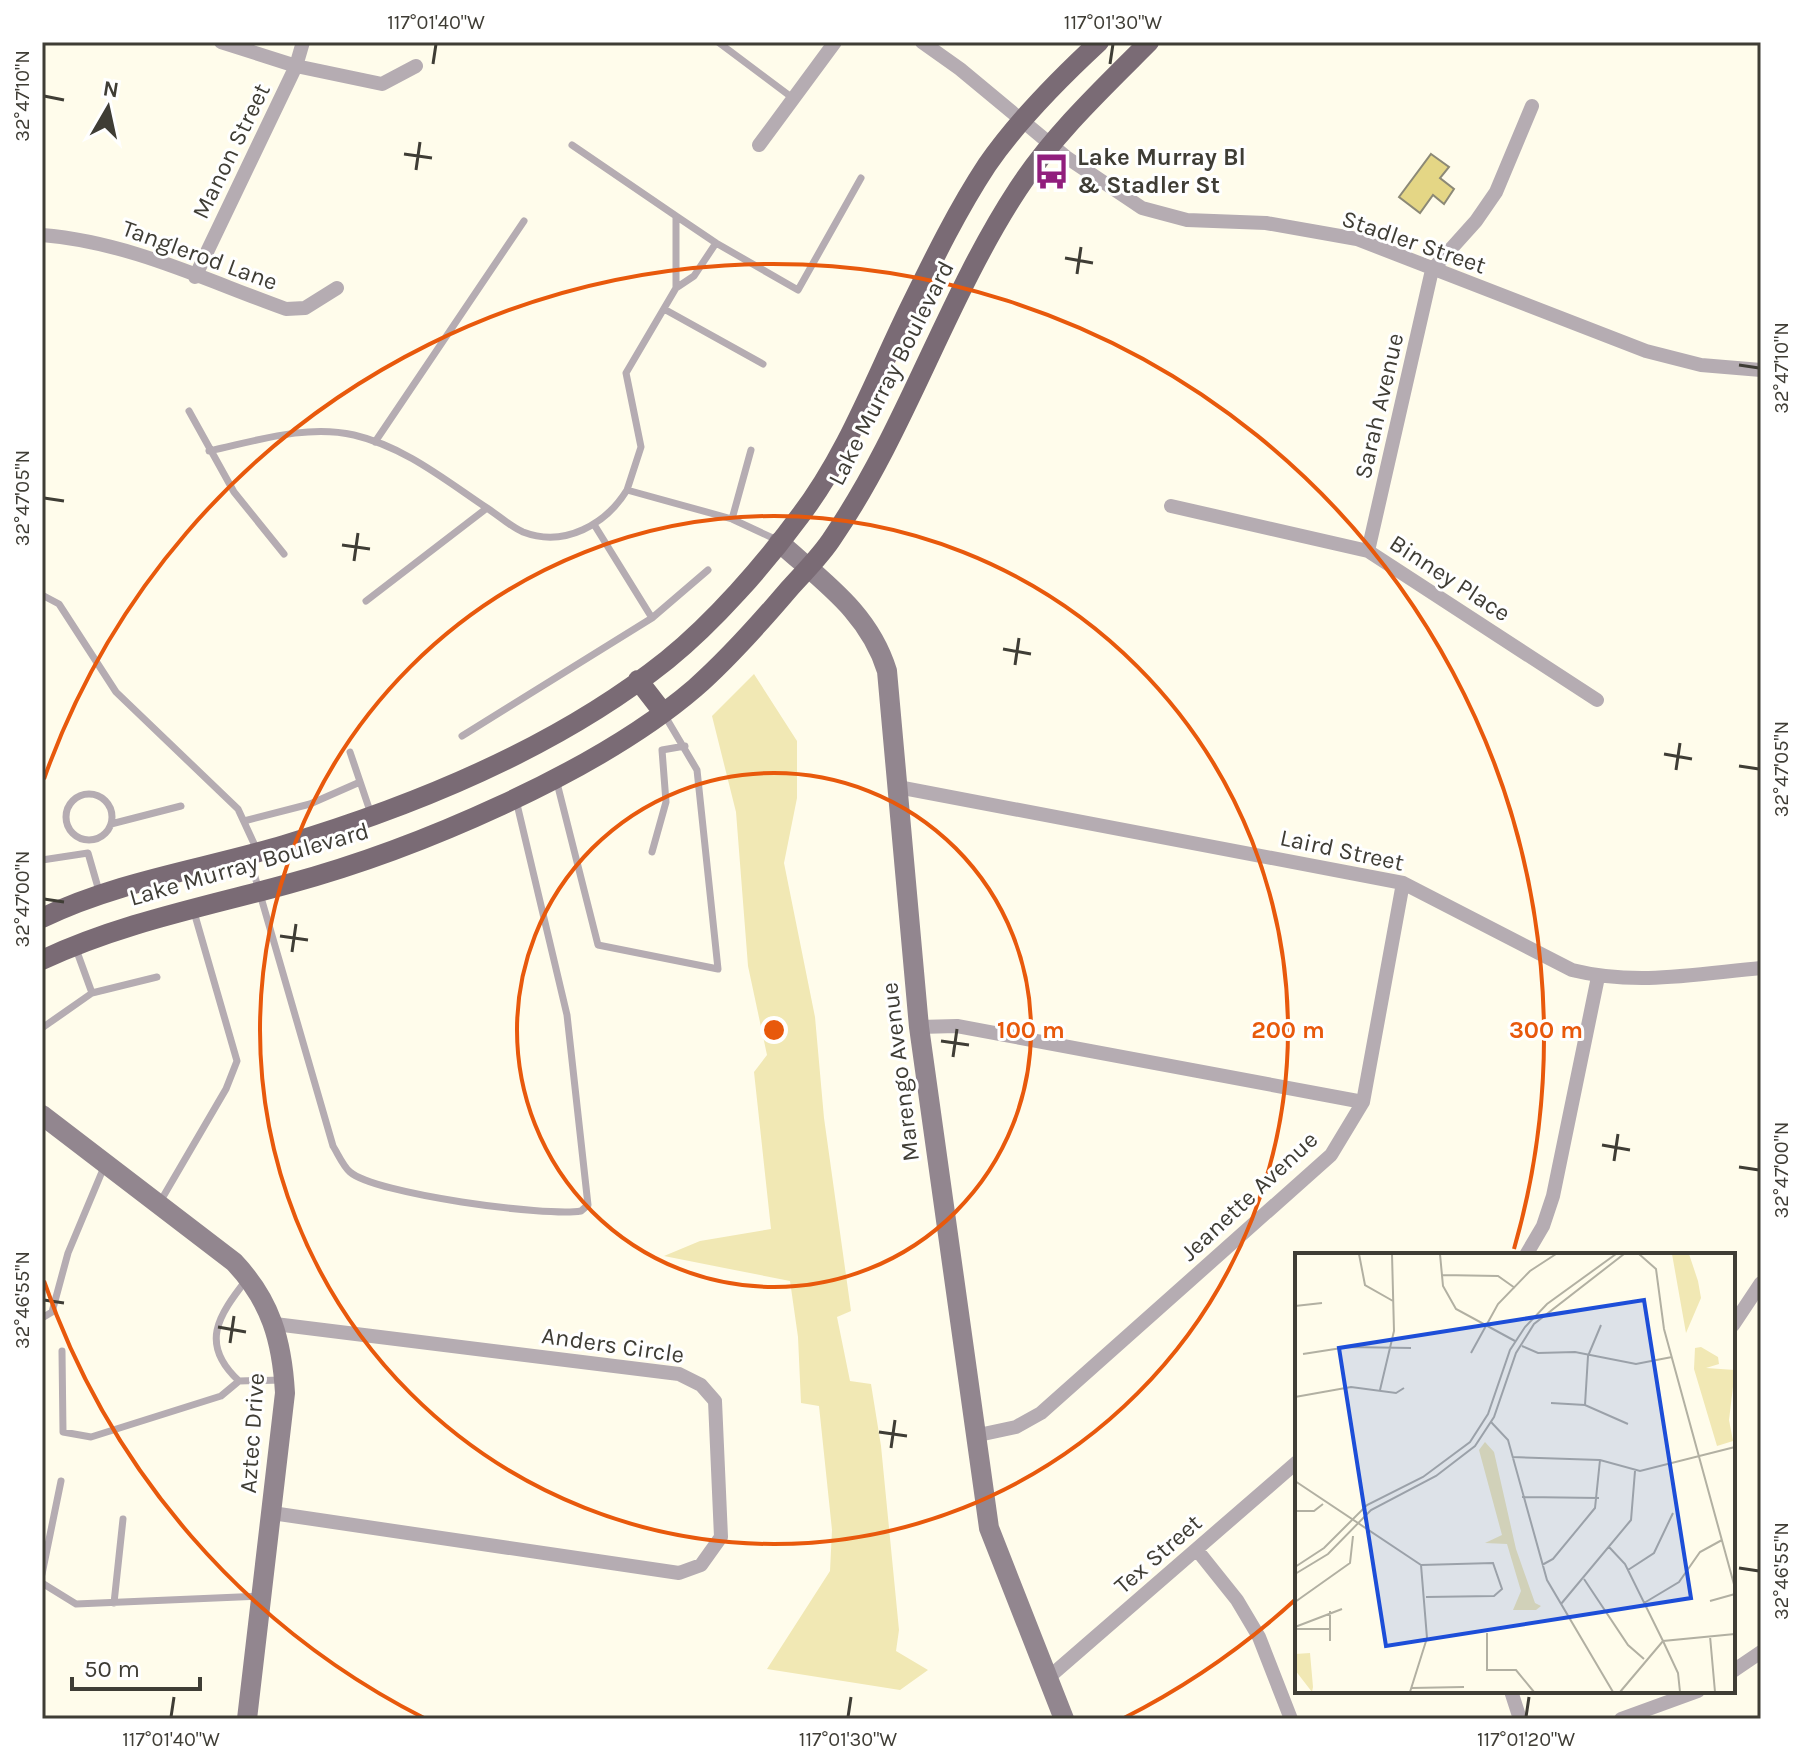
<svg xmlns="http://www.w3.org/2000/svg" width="1803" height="1761" font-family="Karla,sans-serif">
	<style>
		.green { fill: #f1e8b4 }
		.building { fill: #e4d685; stroke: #8c8976; stroke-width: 2 }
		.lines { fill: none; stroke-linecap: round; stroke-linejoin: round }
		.lane { stroke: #b5acb2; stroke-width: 7 }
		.street { stroke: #b5acb2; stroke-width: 14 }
		.secondary { stroke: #92868f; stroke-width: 20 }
		.primary { stroke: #7a6b75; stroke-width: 20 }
		.ticks { fill: none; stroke: #3f3d35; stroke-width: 3 }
		.ring { fill: none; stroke: #e8590c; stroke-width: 4 }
		.labels { text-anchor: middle; stroke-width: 6; stroke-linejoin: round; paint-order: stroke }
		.street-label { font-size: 24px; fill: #3f3d35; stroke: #fff }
		.poi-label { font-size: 24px; font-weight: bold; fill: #3f3d35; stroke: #fff; text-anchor: start }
		.inset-road { fill: none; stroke: #b2b0a2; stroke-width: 2 }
		.view { fill: #1d4ed8; fill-opacity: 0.15; stroke: #1d4ed8; stroke-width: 4 }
		.inset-edge { fill: none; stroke: #3f3d35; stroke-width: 4 }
		.centre { fill: #e8590c; stroke: #fff; stroke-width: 4 }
		.ring-label { font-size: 24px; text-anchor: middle; font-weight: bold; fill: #e8590c; stroke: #fff; stroke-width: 6; stroke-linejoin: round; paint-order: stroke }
		.neatline { fill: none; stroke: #3f3d35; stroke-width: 3 }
		.ticks-label { font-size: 20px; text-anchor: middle; fill: #3f3d35 }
	</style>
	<rect width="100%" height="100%" fill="#fffceb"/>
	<!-- green -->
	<path class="green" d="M754,674l43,67v57l-13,65 31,154 9,101 27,193 -14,6 13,64 21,3 10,62 18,184 -3,21 32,19 -28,20 -133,-21 63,-98 2,-41 -13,-124 -18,-3 -3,-66 -8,-56 -126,-25 36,-15 71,-12 -17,-157 13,-17 -19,-89 -12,-154 -24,-96z"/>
	<!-- building -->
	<path class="building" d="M1431,154l18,13 -9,11 14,11 -10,15 -11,-9 -13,18 -21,-16z"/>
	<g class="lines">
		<!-- lane -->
		<path class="lane" d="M718,42l76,57
			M572,145l104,71v72l-50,85 15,74 -14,43
			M676,216l40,27 -22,33 -18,12
			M716,243l82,47 63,-112
			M664,309l99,55
			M189,411l45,81 50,62
			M375,442l149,-221
			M209,451c47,-10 97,-27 145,-16 51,12 91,45 133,73 11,7 24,19 36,24 42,16 83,-8 104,-42l105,29 45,21
			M732,519l19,-69
			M595,526l57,92
			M42,595l17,9 57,88 122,117 19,41
			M366,601l121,-93
			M462,736l190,-118 56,-48
			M350,752l21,62
			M556,779l42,166 120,24 -21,-199 -32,-54
			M66 817a23 23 0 1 1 46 0a23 23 0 1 1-46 0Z
			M244,821l66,-17 50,-22
			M111,824l70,-18
			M652,852l14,-50 -4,-52 23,-4
			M249,856l84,290c5,8 10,20 17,26 25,22 196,45 231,39l7,-6 -21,-190 -51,-215
			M42,860l46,-7 11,38
			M76,949l16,44
			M42,1028l50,-35 65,-16
			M160,1202l66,-113 11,-28 -43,-149
			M42,1318l10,-6 16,-59 36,-86
			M62,1351l1,81 28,5 130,-41 18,-15 43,-1
			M239,1381c-40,-37 -21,-65 8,-102
			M42,1574l19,-93
			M42,1583l34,21 184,-8
			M114,1603l9,-84"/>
		<!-- street -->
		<path class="street" d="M221,42l75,24 86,18 34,-18
			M922,42l38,27 106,88 76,51 45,12 79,3 91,16 289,112 55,14 60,5
			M759,145l76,-103
			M42,235c87,7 163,45 244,74l19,-1 32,-20
			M195,277l101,-211 7,-24
			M1171,506l197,45 229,149
			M1368,551l64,-281 44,-49 20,-29 36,-86
			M898,787l505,96 169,87c64,16 124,4 189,-2
			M919,1027l38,-1 406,76
			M1526,1255l17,-29 10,-30 45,-219
			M1733,1325l28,-42
			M974,1436l42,-9 25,-14 290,-258 32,-53 40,-219
			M272,1513l407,60 22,-8 20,-28 -6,-136 -14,-16 -22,-11 -404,-50
			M1197,1550l40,50 22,37 32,82
			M1733,1671l28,-19
			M1048,1678l249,-216
			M1511,1691l9,28
			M1621,1719l77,-28"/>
		<!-- secondary -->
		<path class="secondary" d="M779,542c43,39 90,70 108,129l32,356 70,501 75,191
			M42,1115l192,147c37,39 48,79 51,131l-38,326"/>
		<!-- primary -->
		<path class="primary" d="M638,680l24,31
			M42,918c76,-37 162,-49 242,-73 133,-40 274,-98 383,-185 47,-38 97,-95 133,-144 48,-63 76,-140 111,-211 23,-47 47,-96 76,-140 31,-45 72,-86 112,-123
			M42,960c79,-37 162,-53 246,-76 126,-34 308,-111 407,-196 34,-30 65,-65 94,-99 15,-17 32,-33 44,-52 74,-109 113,-238 185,-348 35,-54 85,-101 131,-147"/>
	</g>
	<!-- ticks -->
	<path class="ticks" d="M433,64l3,-20M1110,64l3,-20M44,96l20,4M404,154l28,4M416,170l4,-28M1065,258l28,5M1077,274l4,-27M1739,365l20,3M44,498l20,3M342,545l28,4M354,561l4,-28M1003,649l28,5M1015,665l4,-27M1664,754l28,5M1739,766l20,3M1676,770l4,-27M44,899l20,3M280,936l28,4M292,952l4,-28M941,1041l28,4M953,1057l4,-28M1602,1145l28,5M1614,1161l4,-27M1739,1167l20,3M44,1300l20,3M218,1327l28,5M230,1343l4,-27M879,1432l28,4M891,1448l4,-28M1739,1568l20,3M171,1717l3,-20M848,1717l3,-20M1526,1717l3,-20"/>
	<!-- distance rings -->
	<g class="ring">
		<circle cx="774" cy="1030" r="257"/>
		<circle cx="774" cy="1030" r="514"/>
		<path d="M1296 1599A772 772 0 0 1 1124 1718M424 1718A772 772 0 0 1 44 1281M44 779A772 772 0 0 1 1514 1249"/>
	</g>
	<!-- icons -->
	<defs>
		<symbol id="bus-bare" viewBox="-9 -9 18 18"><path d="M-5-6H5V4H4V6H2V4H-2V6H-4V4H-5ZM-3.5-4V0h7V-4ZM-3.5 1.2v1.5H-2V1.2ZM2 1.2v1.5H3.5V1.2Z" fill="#911e7d" stroke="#fff" stroke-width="2.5" paint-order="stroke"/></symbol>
	</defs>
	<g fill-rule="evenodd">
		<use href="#bus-bare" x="1026" y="146" width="51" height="51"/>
	</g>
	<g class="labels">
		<!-- street labels -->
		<g class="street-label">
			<text transform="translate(231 151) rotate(-64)" y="8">Manon Street</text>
			<text transform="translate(1414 242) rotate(19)" y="8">Stadler Street</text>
			<text transform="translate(200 255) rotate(20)" y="8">Tanglerod Lane</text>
			<text transform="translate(891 373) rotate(-63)" y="8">Lake Murray Boulevard</text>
			<text transform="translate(1379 406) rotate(-77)" y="8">Sarah Avenue</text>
			<text transform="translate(1450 578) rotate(33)" y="8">Binney Place</text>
			<text transform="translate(1342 850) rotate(12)" y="8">Laird Street</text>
			<text transform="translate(249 864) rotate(-16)" y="8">Lake Murray Boulevard</text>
			<text transform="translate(900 1072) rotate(-97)" y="8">Marengo Avenue</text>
			<text transform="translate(1249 1196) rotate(-43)" y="8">Jeanette Avenue</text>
			<text transform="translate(613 1345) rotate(8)" y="8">Anders Circle</text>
			<text transform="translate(252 1433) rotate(-86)" y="8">Aztec Drive</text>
			<text transform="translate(1158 1554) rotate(-41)" y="8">Tex Street</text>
		</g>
		<!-- poi labels -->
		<g class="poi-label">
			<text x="1077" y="165">Lake Murray Bl<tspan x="1077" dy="28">&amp; Stadler St</tspan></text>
		</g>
	</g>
	<!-- overview -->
	<g transform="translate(1295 1253)">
		<rect width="440" height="440" fill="#fffceb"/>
		<path d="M377,1h17l9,27 3,17 -15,35zM406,94l17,10 1,7 -13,4 29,2 -6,50 4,21 -16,5 -23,-77 1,-21zM190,189l9,10 22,97 19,54 6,3 -5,4h-23l8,-19 -14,-47 -22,-1 17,-8 -23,-85zM15,400l3,34 -1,5 -17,-22v-16z" fill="#f1e8b4"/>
		<path class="inset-road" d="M64,1l6,31 28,16M145,1l3,32 13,23 59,32M344,1l17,15 8,60 71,259M147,22l56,1 17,12M0,53l27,-3M227,93l16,7 37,-1 61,12 36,-7M176,100l27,-49 32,-33 26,-17M8,101l45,-7 63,1M85,137l14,-59 -2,-77M0,144l56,-10 45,6 8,-5M256,150l34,2 43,19M290,152l3,-49 13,-31M196,169l17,18 39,140 66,112M217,204l88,3 40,11 95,-24M0,228l126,84 6,73 -17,54M227,244l77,1M0,258h19l9,-7M314,294l16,17 38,77 15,32 2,19M126,312l72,-2 9,26 -8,7 -68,1M247,312l11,-6 42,-51 5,-48M0,314l29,-19 43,-43 56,-28 47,-35 18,-28 22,-64 15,-23 22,-23 69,-50M333,317l26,-17 19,-40M0,321l33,-20 43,-44 65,-34 39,-30 19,-29 22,-64 18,-29 90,-70M289,326l44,66 16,14M415,348l25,-7M0,349l55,-39 3,-27M349,350l35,-21 21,-30 22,-12M266,351l70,-84 4,-49M0,374l47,-18M0,376h36M192,380v37h29l18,22M415,383l5,56M35,388v-30M116,435l53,-1M325,439l43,-51 72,-7"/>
		<path class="view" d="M349,47l47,298 -305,48 -47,-298z"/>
		<rect width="440" height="440" class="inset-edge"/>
	</g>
	<circle cx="774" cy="1030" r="12" class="centre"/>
	<g class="ring-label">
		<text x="1031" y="1038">100 m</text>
		<text x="1288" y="1038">200 m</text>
		<text x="1546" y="1038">300 m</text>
	</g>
	<!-- border -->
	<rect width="1803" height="1761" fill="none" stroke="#ffffff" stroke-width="88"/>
	<!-- north arrow -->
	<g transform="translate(108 108) rotate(9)" stroke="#ffffff" stroke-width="6" paint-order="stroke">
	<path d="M0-6L14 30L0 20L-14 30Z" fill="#3f3d35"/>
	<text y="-12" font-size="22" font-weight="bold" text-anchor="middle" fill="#3f3d35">N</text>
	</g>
	<!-- scale -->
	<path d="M72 1677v12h128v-12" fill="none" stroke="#3f3d35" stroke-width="4"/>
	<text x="84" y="1677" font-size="24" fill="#3f3d35" stroke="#ffffff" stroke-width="6" paint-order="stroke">50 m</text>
	<rect x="44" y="44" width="1715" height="1673" class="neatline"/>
	<g class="ticks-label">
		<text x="436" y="29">117°01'40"W</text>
		<text x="1113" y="29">117°01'30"W</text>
		<text transform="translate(22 96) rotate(-90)" y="7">32°47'10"N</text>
		<text transform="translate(1781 368) rotate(-90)" y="7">32°47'10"N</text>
		<text transform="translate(22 498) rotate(-90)" y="7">32°47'05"N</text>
		<text transform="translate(1781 769) rotate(-90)" y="7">32°47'05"N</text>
		<text transform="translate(22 899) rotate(-90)" y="7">32°47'00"N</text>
		<text transform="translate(1781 1170) rotate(-90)" y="7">32°47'00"N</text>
		<text transform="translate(22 1300) rotate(-90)" y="7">32°46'55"N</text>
		<text transform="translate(1781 1571) rotate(-90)" y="7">32°46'55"N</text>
		<text x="171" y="1746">117°01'40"W</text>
		<text x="848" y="1746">117°01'30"W</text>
		<text x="1526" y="1746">117°01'20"W</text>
	</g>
</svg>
